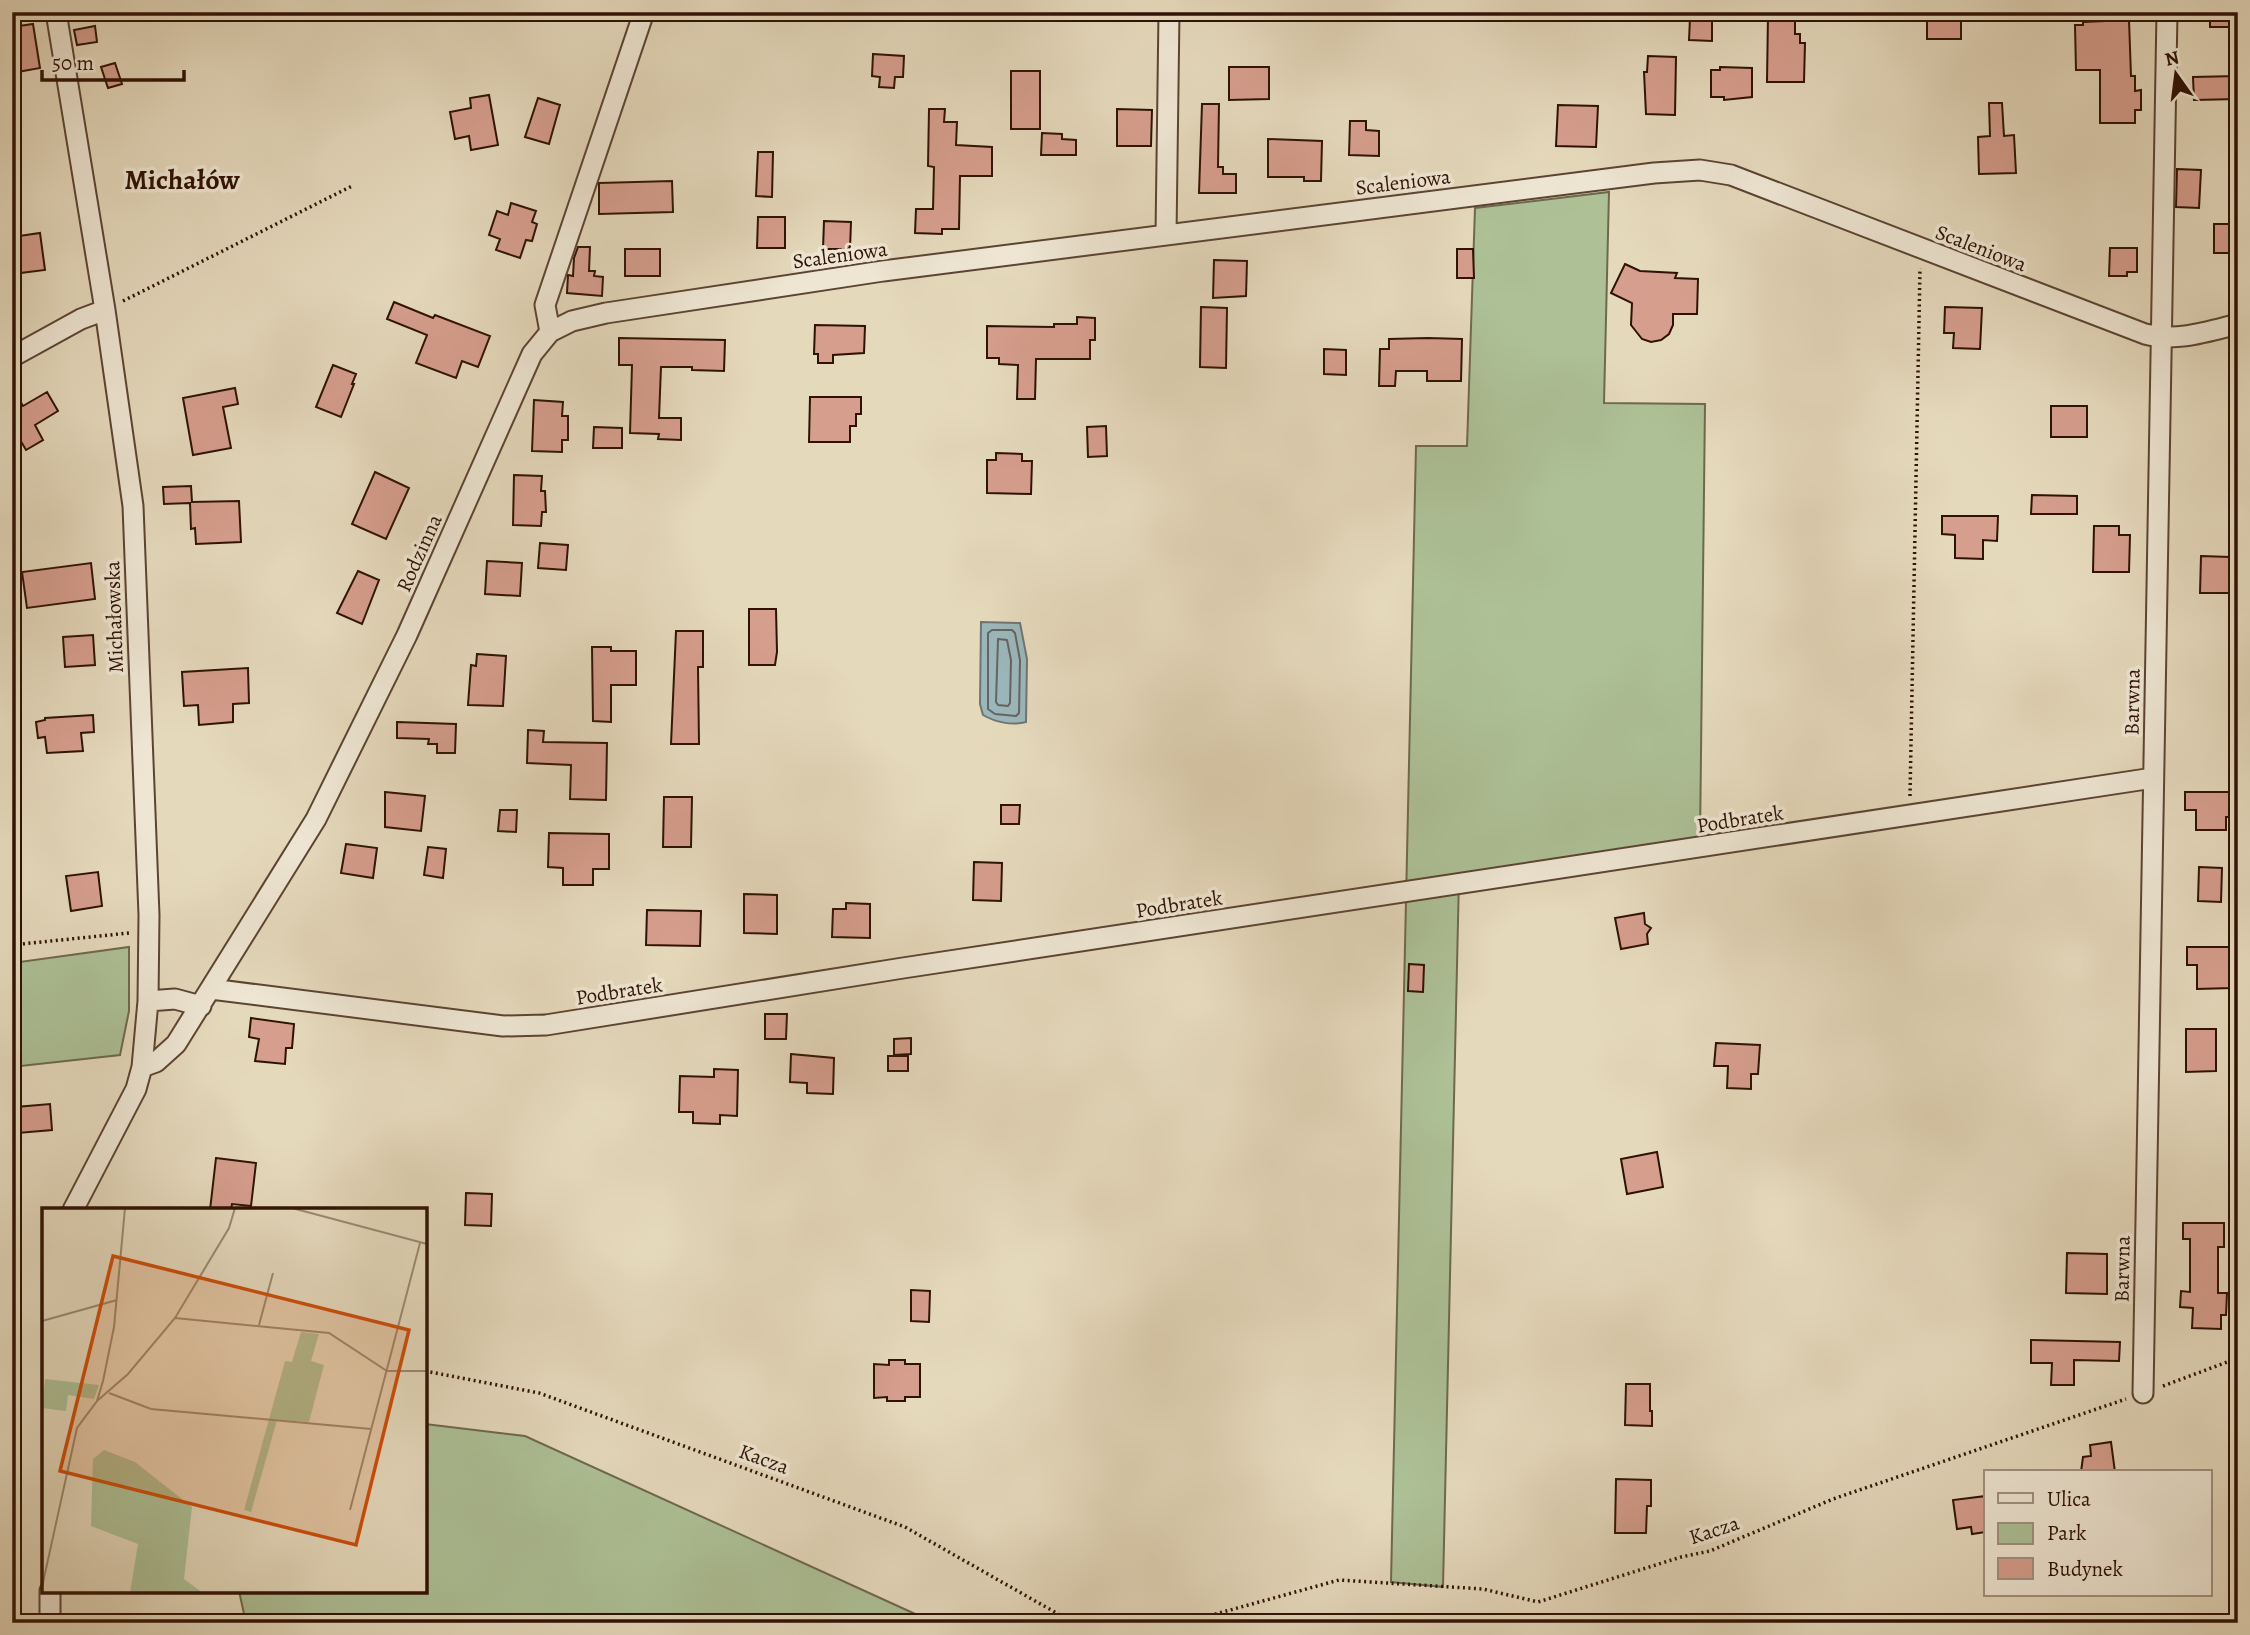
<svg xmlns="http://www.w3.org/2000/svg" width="2250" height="1635" font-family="Alegreya,serif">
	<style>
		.green { fill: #adc096; stroke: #6e694d; stroke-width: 2 }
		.water { fill: #9bb7bb; stroke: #707572; stroke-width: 2 }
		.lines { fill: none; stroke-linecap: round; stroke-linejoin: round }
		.shore { stroke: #656460; stroke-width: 2 }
		.building { fill: #d69e8d; stroke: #2f1204; stroke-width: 2 }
		.minor-casing { stroke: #5c4432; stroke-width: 23 }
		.path { stroke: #2f1204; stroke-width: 3.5; stroke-dasharray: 2 3.5; stroke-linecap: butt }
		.minor { stroke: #eee6d3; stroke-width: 19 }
		.labels { text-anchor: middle; stroke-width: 7; stroke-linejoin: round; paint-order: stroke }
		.street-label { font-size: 21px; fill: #2f1204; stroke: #eee6d3 }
		.district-label { font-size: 28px; font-weight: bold; fill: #2f1204; stroke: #eee6d3 }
		.inset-road { fill: none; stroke: #9c8972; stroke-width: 2 }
		.view { fill: #cc4e0b; fill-opacity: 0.15; stroke: #cc4e0b; stroke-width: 3.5 }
		.inset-edge { fill: none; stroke: #2f1204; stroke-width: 3.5 }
	</style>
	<rect width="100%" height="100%" fill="#e5d9bc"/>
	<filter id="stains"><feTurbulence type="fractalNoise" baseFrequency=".00286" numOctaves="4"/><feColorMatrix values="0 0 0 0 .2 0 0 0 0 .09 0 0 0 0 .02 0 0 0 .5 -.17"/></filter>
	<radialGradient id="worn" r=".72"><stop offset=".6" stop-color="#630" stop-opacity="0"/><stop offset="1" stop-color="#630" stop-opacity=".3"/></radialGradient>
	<!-- green -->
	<path class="green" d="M1609,192l-5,211 101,1 -5,436 -241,37 -16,710 -52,-5 25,-1136h51l8,-238z
		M129,947v64l-9,44 -108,12v-104z
		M425,1424l100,12 410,187h-689l-7,-32h186z"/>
	<!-- water -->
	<path class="water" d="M981,622l39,1 7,36 -1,63c-14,4 -31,0 -43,-7l-3,-11z"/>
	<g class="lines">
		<!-- shore -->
		<path class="shore" d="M992,630h20l3,3 5,27 -1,53 -3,3 -21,-2 -7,-5v-76z
			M998,639l9,1 4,20 -1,43 -2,3 -10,-1 -2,-3z"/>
	</g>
	<!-- building -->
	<path class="building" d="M1927,12h34v27h-34z
		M2210,12h24l1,15h-25z
		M1768,15h27v19h5v9h5l-1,39h-37z
		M1690,18h22v23l-23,-1z
		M2129,20l2,56h4v15l6,-1v20h-6v13h-35v-53h-24l-1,-45h8v-3z
		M33,24l7,44 -28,5v-46z
		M95,26l2,16 -20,3 -3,-15z
		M873,54l31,2 -1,21h-8l-1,11 -15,-1 1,-10 -8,-1z
		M1648,56l28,1 -1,58 -29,-1 -2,-42h3z
		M115,63l7,21 -14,4 -7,-21z
		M1229,67h40v32l-40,1z
		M1720,67l32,1v29l-28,3v-3h-13v-27h9z
		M1011,71h29v58h-29z
		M2238,76v23l-44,1 -1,-23z
		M489,95l9,50 -27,5 -2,-14 -14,3 -5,-27 21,-4 -1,-10z
		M538,98l22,7 -11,39 -24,-7z
		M1989,103h13l2,33 10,-1 2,38 -37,1 -1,-37 12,-1z
		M1202,104h17l-1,63h5v7h13v19h-37z
		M1558,105l40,1 -2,41 -40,-1z
		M929,109h16l-1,13h13l-1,23 36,2v29h-32l-1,53h-17v5l-27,-1 1,-24h17l1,-42 -6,-1z
		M1117,109l35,1 -1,36h-34z
		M1350,121h16v9l13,1v25l-30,-1z
		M1042,133l20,1v5l14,1v15h-35z
		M1268,139l54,2 -1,40h-17v-4h-36z
		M758,152h15l-1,45 -16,-1z
		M2177,169l24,1 -2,38 -23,-1z
		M672,181l1,31 -74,2v-31z
		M511,203l25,8 -4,11 5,2 -5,17 -6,-1 -6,18 -24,-8 4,-11 -11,-4 8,-24 11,4z
		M758,217h27v31h-28z
		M824,221l27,1 -1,27h-27z
		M2214,224h24v29h-24z
		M40,233l5,37 -33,4v-37z
		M578,247h12l-1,24h6l-1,5 9,1 -1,19 -35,-3 1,-18 5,1 1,-18z
		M2110,248h27v24h-10v4h-18z
		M625,249h35v27h-35z
		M1457,249h16l1,29h-17z
		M1214,260l33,1 -1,35 -33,2z
		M1625,264l15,7 37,2 -2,5 23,1 -1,35h-24v11l-4,9 -8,6 -10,2 -9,-3 -11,-14 1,-22 -21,-10z
		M394,302l39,16 2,-3 55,21 -12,31 -16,-6 -6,17 -40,-15 11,-28 -40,-16z
		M1201,307l26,1 -1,60 -26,-1z
		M1945,307l37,1 -2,41 -27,-1 1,-15h-10z
		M1077,317l18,1v22h-5v19h-54l-1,40h-18l1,-34 -19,-1v-6h-12v-32l67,1v-3h23z
		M815,325l50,1 -1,27 -31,2v8h-15v-9h-4z
		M619,338l106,2 -1,31 -32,-1v-3h-31l-2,51h22v22l-23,-1 1,-5 -29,-1 2,-68h-13z
		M1428,338l34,1 -1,42h-34v-10h-31l-1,15h-16l1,-37h9v-10z
		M1324,349l22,1v25l-22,-1z
		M333,365l23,9 -4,10h2l-13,33 -25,-10z
		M12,387l11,19 24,-14 11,19 -23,14 8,15 -17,10 -14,-24z
		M235,388l3,16 -15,3 8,41 -38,7 -10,-57z
		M810,397h51v17h-5v12h-6v16h-41z
		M534,400l29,2 -1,14h6v24h-6v12l-30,-1z
		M2051,406h36v31h-36z
		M1106,426l1,30 -19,1 -1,-30z
		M594,427l28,1v20h-29z
		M996,453l26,1v7h10l-1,33 -44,-1v-33h9z
		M375,472l34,16 -23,51 -34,-15z
		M514,475l28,1 -1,15h4l1,21h-4l-1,14 -28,-1z
		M191,486l1,16 47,-1 2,41 -45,2 -1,-16 -4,1 -1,-26 -26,1 -1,-17z
		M2032,495l45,1v18h-46z
		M1942,516h56l-1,25 -14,-1v19l-28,-1v-23l-13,-1z
		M2094,526h25v9h11l-1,37h-36z
		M540,543l28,2 -2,25 -28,-2z
		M2201,556l29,1v36h-30z
		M487,561l35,2 -2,33 -35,-2z
		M91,563l4,36 -68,9 -5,-36z
		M358,571l21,9 -17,44 -25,-11z
		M749,609h27l1,43 -2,13h-26z
		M676,631h27v36h-5l1,77h-28z
		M93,635l2,30 -30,2 -2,-30z
		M592,647h19v4h25v34h-25v37l-18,-1z
		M477,654l29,2 -3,50 -35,-1 3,-40 5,1z
		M248,668l1,35 -16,1v18l-34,3 -1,-20 -14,1 -2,-34z
		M93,715l1,17 -13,1 2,18 -36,2 -2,-16 -7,1 -2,-16 9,-2v-2z
		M397,722l59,2 -1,29h-18v-9h-9l1,-5 -32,-1z
		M528,730l16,1 -1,11 64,1 -1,57 -36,-1 1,-34 -44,-2z
		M385,792l40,4 -4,35 -36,-4z
		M2185,792h53v25h-12v13h-30v-20h-11z
		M664,797h28l-1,50h-28z
		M1001,805h19l-1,19h-18z
		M500,810h17l-1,22 -18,-1z
		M549,833l60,1v35h-16v16h-30v-17l-15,-1z
		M346,844l31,4 -4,30 -32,-5z
		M428,847l18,2 -3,29 -19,-3z
		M974,862l28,1 -1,38 -28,-1z
		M2199,867l23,1 -1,34 -23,-1z
		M98,872l4,34 -31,5 -5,-35z
		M744,894l33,1v39l-33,-1z
		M846,903l24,1v34l-38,-1 1,-28h13z
		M647,910l54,1 -1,35 -54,-1z
		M1644,913l1,11 6,4 -4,6 1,10 -27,5 -6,-31z
		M2187,947h51v29h-7l1,12 -35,1v-24h-10z
		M1409,964l15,1 -1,27 -15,-1z
		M765,1014h22l-1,25h-21z
		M251,1018l43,6 -2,24h-6l-1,16 -30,-3 4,-22 -10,-2z
		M2186,1029h30v42l-30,1z
		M911,1038v16l-17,1v-16z
		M1716,1043l44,2 -2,29h-7v15l-24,-1 1,-22h-14z
		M791,1054l43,4 -1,36 -26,-1v-10l-17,-1z
		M888,1056h20v15h-20z
		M714,1069l24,1 -1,46 -17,-1v9l-27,-1v-11h-14l1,-36 34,1z
		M50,1104l2,26 -34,3 -2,-26z
		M1657,1152l6,35 -36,7 -6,-35z
		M216,1158l40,5 -5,43 -19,-2 -1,6h-21z
		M466,1193l26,1 -1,32 -26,-1z
		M2183,1223h41v24h-6v46h9l-1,22h-5v14l-29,-1 1,-20 -13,-1 1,-16 9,1v-53h-7z
		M2067,1253l40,1v40l-41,-1z
		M911,1290l19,1 -1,31 -18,-1z
		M2031,1340l89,2 -1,19 -45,-1v25h-23l1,-22h-21z
		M889,1360h16v4h15v33h-15v4h-18v-4l-13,1v-34l15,1z
		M1626,1384h24v27h2v15l-27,-1z
		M2111,1442l4,30h-34l2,-15 8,-1 -1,-11z
		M1616,1479l35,1v26h-4l-1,27h-31z
		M1986,1496v36l-14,2 -1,-7 -14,2 -4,-29z"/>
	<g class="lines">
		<defs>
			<path id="minor" d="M56,12l49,298 28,196 16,409 -1,86 -6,66 -6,22 -63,121
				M1166,235l3,-223
				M550,332l-5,-27 99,-293
				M12,357l69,-38 24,-9
				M211,989l292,37 43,-1 357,-57 1250,-190
				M148,1001l27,-2 26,7
				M142,1067l14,-5 20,-18 140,-225 91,-184 125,-281 18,-22 22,-11 34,-8 277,-42 771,-98 46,-3 31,5 414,159c32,8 61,-2 93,-10
				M2143,1393l24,-1381
				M50,1591v32"/>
		</defs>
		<!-- minor casing -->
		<use href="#minor" class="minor-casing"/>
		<!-- path -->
		<path class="path" d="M123,301l231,-116
			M1910,796l10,-528
			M12,945l117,-12
			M425,1371l114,22 366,134 169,96
			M2163,1386l75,-28
			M1183,1623l156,-43 144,9 55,13 143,-45 29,-6 123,-52 293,-100"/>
		<!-- minor -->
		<use href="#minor" class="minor"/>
	</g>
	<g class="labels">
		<!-- street labels -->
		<g class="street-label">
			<text transform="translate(1403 182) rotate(-7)" y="7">Scaleniowa</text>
			<text transform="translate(1981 248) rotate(21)" y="7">Scaleniowa</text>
			<text transform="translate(840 255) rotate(-8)" y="7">Scaleniowa</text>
			<text transform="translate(419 553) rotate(-66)" y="7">Rodzinna</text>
			<text transform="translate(114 617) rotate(-92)" y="7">Michałowska</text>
			<text transform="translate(2132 702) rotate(-89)" y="7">Barwna</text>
			<text transform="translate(1740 819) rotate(-9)" y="7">Podbratek</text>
			<text transform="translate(1179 904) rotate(-9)" y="7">Podbratek</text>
			<text transform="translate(619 991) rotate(-9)" y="7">Podbratek</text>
			<text transform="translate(2122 1269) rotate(-89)" y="7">Barwna</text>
			<text transform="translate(764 1459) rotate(20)" y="7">Kacza</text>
			<text transform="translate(1714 1530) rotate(-18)" y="7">Kacza</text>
		</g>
		<!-- district labels -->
		<g class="district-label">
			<text x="182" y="189">Michałów</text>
		</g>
	</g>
	<!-- overview -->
	<g transform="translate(42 1208)">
		<rect width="385" height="385" fill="#e5d9bc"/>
		<path d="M259,124l18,2 -8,27 13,4 -15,57 -32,-2 -26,92 -7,-2 41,-149 7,1zM3,171l54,6 -5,14 -26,-4 -2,16 -24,-3zM62,242l31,12 57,45 -8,72 19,14h-73l8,-49 -47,-18 2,-67z" fill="#adc096"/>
		<path class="inset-road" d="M250,0l135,36M133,110l154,15 58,38h40M0,113l75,-21M217,117l14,-52M67,185l42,16 220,20M55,193l31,-27 47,-56 54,-90 6,-20M308,302l70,-267M0,379l35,-159 20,-27 6,-20 11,-54 11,-119"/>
		<path class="view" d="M71,48l296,74 -53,215 -296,-74z"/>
		<rect width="385" height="385" class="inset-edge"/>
	</g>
	<!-- margin -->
	<rect width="2250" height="1635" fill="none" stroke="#e5d9bc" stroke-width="42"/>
	<rect x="14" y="14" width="2222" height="1607" fill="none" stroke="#2f1204" stroke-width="3.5"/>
	<rect x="21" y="21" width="2208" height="1593" fill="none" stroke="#2f1204" stroke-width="2"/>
	<!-- legend -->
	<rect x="1984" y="1470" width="228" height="126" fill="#eee6d3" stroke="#a29180" stroke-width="2"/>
	<rect x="1998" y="1493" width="35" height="10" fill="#eee6d3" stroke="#a29180" stroke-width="2"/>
	<text x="2047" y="1506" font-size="21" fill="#2f1204">Ulica</text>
	<rect x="1998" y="1523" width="35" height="21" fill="#adc096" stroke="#a29180" stroke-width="2"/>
	<text x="2047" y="1540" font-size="21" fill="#2f1204">Park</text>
	<rect x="1998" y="1558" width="35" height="21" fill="#d69e8d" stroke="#a29180" stroke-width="2"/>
	<text x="2047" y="1576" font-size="21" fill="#2f1204">Budynek</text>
	<!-- north arrow -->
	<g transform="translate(2176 74) rotate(346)" stroke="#eee6d3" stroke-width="5" paint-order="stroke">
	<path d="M0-5L12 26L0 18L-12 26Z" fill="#2f1204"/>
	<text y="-10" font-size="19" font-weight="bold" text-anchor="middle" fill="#2f1204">N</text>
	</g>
	<!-- scale -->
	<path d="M42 70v10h142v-10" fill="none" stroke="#2f1204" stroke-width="3.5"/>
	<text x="52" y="70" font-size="21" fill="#2f1204" stroke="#eee6d3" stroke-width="5" paint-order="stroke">50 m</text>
	<rect width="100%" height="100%" filter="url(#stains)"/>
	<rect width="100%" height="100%" fill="url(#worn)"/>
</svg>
